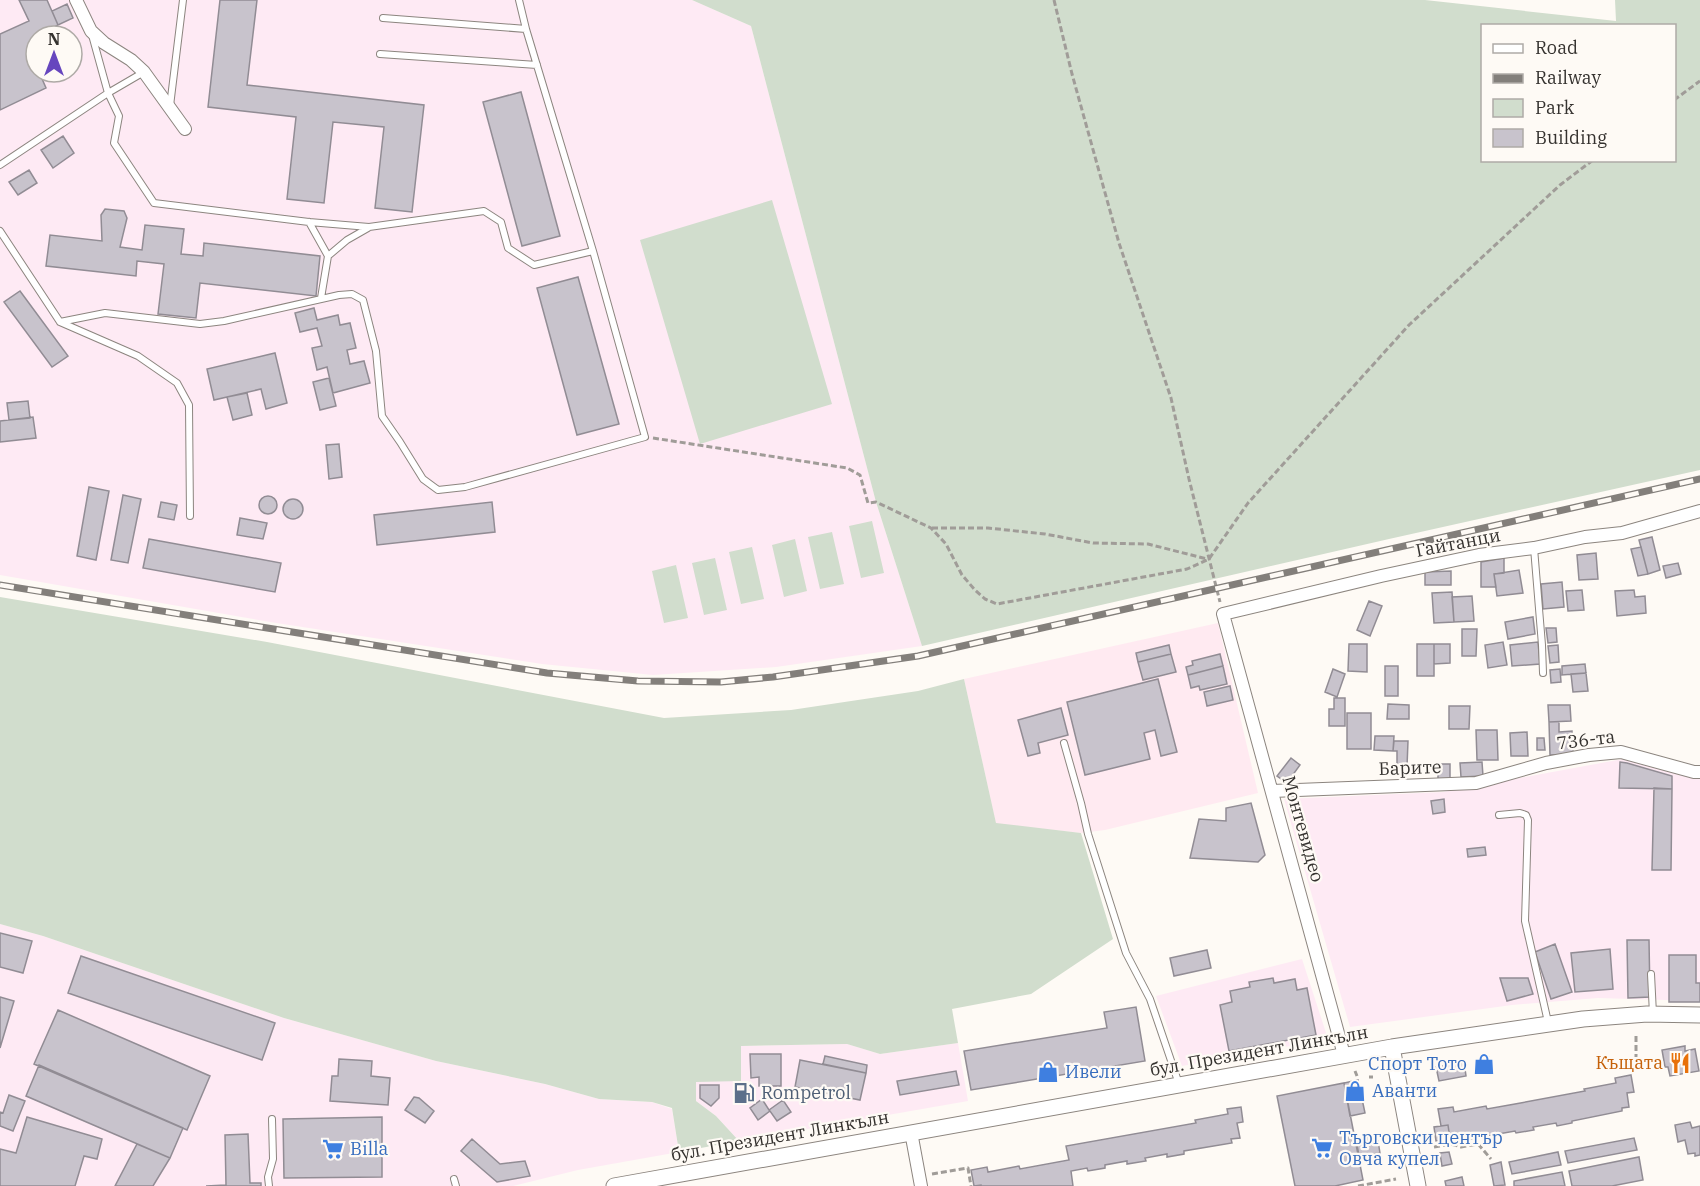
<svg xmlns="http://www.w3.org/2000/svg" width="1700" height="1186" font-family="'IBM Plex Serif',serif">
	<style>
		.commercial { fill: #feeaf4; fill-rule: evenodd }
		.industrial { fill: #ffeaf1 }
		.green { fill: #d1ddcd; fill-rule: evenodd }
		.building { fill: #c8c3cc; stroke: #918c94; stroke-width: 1.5 }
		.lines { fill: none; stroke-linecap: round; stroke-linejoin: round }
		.service-casing { stroke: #8c857f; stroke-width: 8 }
		.minor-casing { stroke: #8c857f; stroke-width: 14 }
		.tertiary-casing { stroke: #8c857f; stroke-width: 17 }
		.path { stroke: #a09c98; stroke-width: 3; stroke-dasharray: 6 3; stroke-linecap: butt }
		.service { stroke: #fff; stroke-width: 6 }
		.minor { stroke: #fff; stroke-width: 12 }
		.tertiary { stroke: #fff; stroke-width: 15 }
		.rail-casing { stroke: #837f7b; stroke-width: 7 }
		.rail { stroke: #fefaf5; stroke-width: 4.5; stroke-dasharray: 14; stroke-linecap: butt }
		.labels { text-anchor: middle; stroke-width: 4.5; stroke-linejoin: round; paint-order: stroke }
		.street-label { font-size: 18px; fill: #35322f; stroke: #fefaf5 }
		.food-label { font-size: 18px; fill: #c56008; stroke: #fefaf5; text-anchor: end }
		.shop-label { font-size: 18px; fill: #366cbe; stroke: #fefaf5; text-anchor: start }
		.service-label { font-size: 18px; fill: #4e5e75; stroke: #fefaf5; text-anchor: start }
	</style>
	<rect width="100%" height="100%" fill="#fefaf5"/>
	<!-- commercial -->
	<path class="commercial" d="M0,0h692l59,26 125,476 46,144 -146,21 -123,8 -111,-11 -272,-42 -270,-47zM36,36h36v36h-36z
		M1623,759l65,18h12v224l-102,-3 -86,7 -162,22 -66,-228 159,-7z
		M0,924l43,12 241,82 152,43 109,23 54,15 53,3 20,7 7,43 -101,18 -65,16h-513z
		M1302,959l26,80 -146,27 -26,-70z
		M958,1043l10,58 -229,40 -23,-25 -20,-15v-20h45v-35l106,-2 33,10z"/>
	<!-- industrial -->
	<path class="industrial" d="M1218,623l40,170 -153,37 -24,3 -85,-9 -32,-145z"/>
	<!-- green -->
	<path class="green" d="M692,0h733l191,21 -1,-21h85v470l-311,69 -467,107 -46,-144 -125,-476zM1482,26h192v134h-192z
		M772,200l60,204 -132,40 -60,-204z
		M872,521l12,52 -23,5 -12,-52z
		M832,532l12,52 -24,5 -12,-52z
		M795,539l12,52 -23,6 -12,-52z
		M752,547l12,52 -23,5 -12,-52z
		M715,558l12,52 -23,5 -12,-52z
		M676,565l12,53 -24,5 -12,-52z
		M0,597l267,45 397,76 127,-8 127,-19 46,-12 32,144 85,10 32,106 -82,55 -79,15 6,34 -78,11 -33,-10 -106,2v35l-45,1v19l20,15 23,25 -60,11 -7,-44 -20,-6 -53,-3 -54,-15 -109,-23 -152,-43 -241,-82 -43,-12z"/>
	<!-- building -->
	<path class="building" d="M19,0h28l11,25 -4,2 4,9h-22v14l-6,3 6,13v6h3l7,16 -46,22v-76l29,-13z
		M220,0h37l-10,85 177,20 -12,107 -37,-4 9,-81 -51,-5 -9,81 -37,-4 9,-82 -88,-10z
		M67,4l6,14 -15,7 -6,-14z
		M521,92l39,144 -38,10 -39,-144z
		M63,136l11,17 -21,15 -12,-18z
		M29,170l8,13 -19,12 -9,-13z
		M105,209l19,2 3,7 -7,29 22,3 3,-25 39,4 -3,25 22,2 1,-13 116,13 -4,40 -116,-13 -4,35 -38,-4 6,-50 -27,-3 -1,15 -90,-10 4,-31 52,6 -1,-26z
		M578,277l41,147 -42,11 -40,-147z
		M20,291l48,65 -16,11 -48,-65z
		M314,308l3,12 21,-5 2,10 10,-2 6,25 -9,2 3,14 14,-3 6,22 -37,10 -6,-26 -10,3 -5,-22 10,-2 -5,-18 -17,4 -5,-19z
		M275,353l12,50 -21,6 -5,-20 -47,11 -7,-31z
		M329,378l7,28 -16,4 -7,-28z
		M247,393l5,22 -19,5 -6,-23z
		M28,401l2,17 -21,2 -2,-17z
		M33,417l3,21 -36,4v-21z
		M339,444l3,33 -13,2 -3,-34z
		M89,487l20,4 -13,69 -19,-4z
		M123,495l18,4 -13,64 -17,-3z
		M259 505a9 9 0 1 1 18 0a9 9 0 1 1-18 0Z
		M283 509a10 10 0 1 1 20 0a10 10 0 1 1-20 0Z
		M161,502l16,3 -3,15 -16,-3z
		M492,502l3,30 -118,13 -3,-30z
		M240,518l27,5 -4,16 -26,-4z
		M1652,537l8,33 -12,4 -9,-34z
		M149,539l132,24 -6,29 -132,-24z
		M1641,547l7,27 -10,2 -7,-27z
		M1596,553l2,26 -19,1 -2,-25z
		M1504,558v15l-10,1 2,13h-15v-25z
		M1678,563l3,11 -15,4 -3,-12z
		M1519,570l4,23 -26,3 -3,-22z
		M1451,571v14h-26v-13z
		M1562,582l2,25 -21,2 -2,-25z
		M1582,590l2,20 -16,1 -2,-20z
		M1634,590l1,7 10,-1 1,17 -29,3 -2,-25z
		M1452,592l2,30 -20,1 -2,-30z
		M1472,596l2,25 -20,1 -2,-25z
		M1369,601l13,5 -12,30 -13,-6z
		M1533,617l2,17 -27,5 -3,-17z
		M1546,628h10l1,14 -9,1z
		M1462,629h15l-1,27h-14z
		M1503,642l4,23 -19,3 -3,-23z
		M1538,642l2,22 -28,2 -2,-21z
		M1349,644h18v28l-19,-1z
		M1417,644h17v32h-17z
		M1434,644h16v19l-16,1z
		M1169,645l2,9 -33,8 -2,-9z
		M1558,645l1,17 -9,1 -2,-17z
		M1171,654l5,18 -33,8 -5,-18z
		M1220,654l3,12 -35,9 -2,-8 7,-2 -1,-4z
		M1585,664l1,9 -24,2v-9z
		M1223,666l4,18 -27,6 -1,-4 -8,2 -3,-13z
		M1385,666h13v30h-13z
		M1333,669l12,5 -8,23 -12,-5z
		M1560,669l1,13 -10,1 -1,-13z
		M1586,673l2,18 -15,1 -2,-18z
		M1158,679l19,73 -16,4 -6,-26 -11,3 6,26 -65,16 -18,-73z
		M1230,686l3,14 -26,6 -3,-14z
		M1334,698h11v28h-16v-17h5z
		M1388,704l21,1v14h-22z
		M1548,705h22l1,16 -22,1z
		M1449,706h21l-1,23h-20z
		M1061,708l7,27 -30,8 2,10 -12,3 -10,-36z
		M1347,713h24v36h-24z
		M1549,722h10v10l13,-1 1,23 -23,1z
		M1476,730h21l1,30h-21z
		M1527,732l1,24h-17l-1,-23z
		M1375,736h19l-1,15 -19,-1z
		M1537,738h7l1,12h-8z
		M1394,741h14l-1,26 -10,-1v-15h-4z
		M1291,758l9,7 -13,18 -10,-7z
		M1482,762l1,14 -22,1 -1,-14z
		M1620,762l7,1 45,13v13l-53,-1z
		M1438,764h12v17h-12z
		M1654,788l18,1 -1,81h-19z
		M1444,799l1,13 -12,2 -2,-13z
		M1251,803l14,52 -7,7 -68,-4 9,-39 27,2v-13z
		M1485,847l1,8 -18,2 -1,-8z
		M0,933l32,8 -9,32 -23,-6z
		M1627,940h22l1,57 -22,1z
		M1555,944l17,48 -21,7 -16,-47z
		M1610,949l3,40 -38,3 -4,-39z
		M1207,950l4,18 -37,8 -4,-18z
		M1669,955h27v28h4v19h-31z
		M81,956l194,67 -13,37 -194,-67z
		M1273,978l1,5 21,-4 2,11 10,-2 9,47 -87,16 -9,-46 12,-3 -2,-11 20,-4 -1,-5z
		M1500,978h28l5,16 -26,7z
		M0,997l14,4 -14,47z
		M1136,1007l9,54 -174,29 -7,-39 143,-23 -3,-16z
		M58,1010l152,66 -23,54 -153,-66z
		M1685,1046v5l10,-2 4,22 -29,5 -2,-9h-3l-3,-17z
		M750,1054h31v32h-22v-9l-8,1z
		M825,1056l42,9 -1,8 -43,-9z
		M1489,1057l2,12 -11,2 -2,-12z
		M339,1059l33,2 -1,15 19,2 -2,27 -58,-4 2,-25h6z
		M800,1060l66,13 -6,27 -65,-13z
		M1464,1062l2,14 -27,5 -3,-14z
		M39,1065l144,63 -13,30 -144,-62z
		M956,1071l3,14 -59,10 -3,-14z
		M1631,1075l3,17 -7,1 2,14 -7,1v3l-50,10v2l-15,3 -1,-3 -23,4 1,3 -18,3 -1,-2 -57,10v-4l-8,2 -2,-14 -7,1 -3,-17 15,-2 1,5 32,-6 1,3 28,-5 70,-13 -1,-2 32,-6 -1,-5z
		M1358,1080l7,33 -15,3 -6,-33z
		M1344,1083l19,97 -28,6h-40l-18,-90z
		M700,1085h19v13l-8,8 -11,-8z
		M9,1095l16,6 -12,30 -13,-5v-14l3,1z
		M414,1097l5,1 15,13 -9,12 -20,-13z
		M762,1099l7,11 14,-10 8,12 -14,9 -7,-10 -12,9 -8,-12z
		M1241,1107l2,15 -6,1 3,15 -9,1 1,4 -48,8v3l-17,3v-3l-22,4 1,3 -19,3v-3l-22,4v3l-17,3 -1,-3 -16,3 2,15h-92v-1l-7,1 -3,-16 16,-3 1,5 31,-6 1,3 49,-9 -3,-14 130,-23 -1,-3 33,-6 -1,-5z
		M27,1117l75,22 -5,20 -13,-3 -9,30h-75v-37l16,4z
		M382,1117v60l-98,1 -1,-59z
		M1690,1122l2,6 8,-2v29l-5,1v-3l-7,1 -3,-14 -7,2 -3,-17z
		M1448,1125l2,14 -14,2 -2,-14z
		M248,1134l2,49h11v3h-55l20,-1 -1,-50z
		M1370,1136l1,6 7,-1 2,12 -21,3 -3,-17z
		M1634,1138l3,12 -69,13 -3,-12z
		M472,1139l28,25 25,-3 5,15 -33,6 -36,-31z
		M137,1144l33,14 -17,28h-38z
		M1449,1152l3,12 -10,2 -2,-13z
		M1558,1152l3,13 -49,9 -3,-12z
		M1639,1157l4,23 -31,6h-40l-3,-15z
		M1501,1162l4,23 -11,1 -4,-21z
		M1562,1172l3,14h-51v-5z
		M1462,1177l2,9h-18l-1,-5z"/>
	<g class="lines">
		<defs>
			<path id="service" d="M519,0l7,29
				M92,35l16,58 11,23 -5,27 40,60 155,19 60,5 115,-16 17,11 7,26 26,17 59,-14
				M380,54l157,11
				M170,106l13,-106
				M0,165l108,-72 36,-21
				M309,222l19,34
				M0,231l60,91 78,34 39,27 12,22 1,111
				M321,298l7,-42 19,-16 21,-12
				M60,322l45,-9 95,11 24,-3 115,-26 13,-1 11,6 13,51 6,65 18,26 23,37 15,11 27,-3 180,-50 -52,-186 -67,-222 -143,-11
				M1534,548l8,97 1,28
				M1064,743l17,60 7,31 38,119 24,46 29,85
				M1499,815l21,-2 6,2 2,5 -3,101 23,101
				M1651,974l2,40
				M454,1179l2,7
				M269,1186l-1,-9 5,-18 -1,-40"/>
			<path id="minor" d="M76,0l15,31 13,12 27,17 13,12 41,57
				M1272,791l204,-8 70,-20 43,-8 32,-3 73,20h6
				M1344,1055l-121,-441 158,-38 98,-21 55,-7 51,-11 37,-4 78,-22
				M911,1132l10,54"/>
			<path id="tertiary" d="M1392,1047l26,139
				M614,1186l778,-139 191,-28 64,-5 53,1"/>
		</defs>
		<!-- service casing -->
		<use href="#service" class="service-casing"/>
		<!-- minor casing -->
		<use href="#minor" class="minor-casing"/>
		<!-- tertiary casing -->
		<use href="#tertiary" class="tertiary-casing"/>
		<!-- path -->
		<path class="path" d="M1054,0l18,74 47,169 52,155 18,81 31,123
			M1674,100l26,-19
			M653,438l194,30 13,7 8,28 8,-1 55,26 15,16 16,31 13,15 10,9 12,5 190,-35 22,-10 39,-56 161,-178 151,-140 33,-25
			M932,528h56l57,6 48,9 55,1 59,15
			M1636,1036v21
			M1415,1069l5,-1
			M1355,1071l2,5
			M1369,1077h4
			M1434,1147l17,-3 10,3 17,-3 13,15
			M932,1174l36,-6 3,18
			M1358,1186l38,-7"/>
		<!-- service -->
		<use href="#service" class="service"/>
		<!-- minor -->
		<use href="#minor" class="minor"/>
		<!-- tertiary -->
		<use href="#tertiary" class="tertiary"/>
		<defs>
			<path id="rail" d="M0,585l547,88 91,8 83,1 52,-5 145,-21 782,-177"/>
		</defs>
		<!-- rail casing -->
		<use href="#rail" class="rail-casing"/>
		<!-- rail -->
		<use href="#rail" class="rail"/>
	</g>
	<!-- icons -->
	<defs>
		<symbol id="restaurant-bare" viewBox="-9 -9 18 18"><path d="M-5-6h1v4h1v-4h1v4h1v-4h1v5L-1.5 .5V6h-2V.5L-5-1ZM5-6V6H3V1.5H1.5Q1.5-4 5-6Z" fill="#e8710a" stroke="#fefaf5" stroke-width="2.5" paint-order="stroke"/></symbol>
		<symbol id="shop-bare" viewBox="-9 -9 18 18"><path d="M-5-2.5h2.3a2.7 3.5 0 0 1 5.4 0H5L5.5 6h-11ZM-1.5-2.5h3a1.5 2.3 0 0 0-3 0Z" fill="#3f7fe0" stroke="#fefaf5" stroke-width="2.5" paint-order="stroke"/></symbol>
		<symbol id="fuel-bare" viewBox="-9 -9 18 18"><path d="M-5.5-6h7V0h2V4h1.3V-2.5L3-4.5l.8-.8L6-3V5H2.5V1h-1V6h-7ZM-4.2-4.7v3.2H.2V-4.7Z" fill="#5c6f8a" stroke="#fefaf5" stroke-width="2.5" paint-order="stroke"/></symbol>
		<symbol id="supermarket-bare" viewBox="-9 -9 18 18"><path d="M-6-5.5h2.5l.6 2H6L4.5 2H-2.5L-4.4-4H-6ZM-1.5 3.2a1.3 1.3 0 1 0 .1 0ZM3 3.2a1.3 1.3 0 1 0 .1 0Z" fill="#3f7fe0" stroke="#fefaf5" stroke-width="2.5" paint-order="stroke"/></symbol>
	</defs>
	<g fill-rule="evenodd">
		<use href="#restaurant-bare" x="1665" y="1048" width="30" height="30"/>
		<use href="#shop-bare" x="1469" y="1049" width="30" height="30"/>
		<use href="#shop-bare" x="1033" y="1057" width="30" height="30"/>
		<use href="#shop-bare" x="1340" y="1076" width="30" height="30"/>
		<use href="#fuel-bare" x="729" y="1078" width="30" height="30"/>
		<use href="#supermarket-bare" x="1307" y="1133" width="30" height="30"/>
		<use href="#supermarket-bare" x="318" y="1134" width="30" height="30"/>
	</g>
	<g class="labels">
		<!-- street labels -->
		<g class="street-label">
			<text transform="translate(1458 543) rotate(-11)" y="6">Гайтанци</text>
			<text transform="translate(1586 740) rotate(-7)" y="6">736-та</text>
			<text transform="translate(1410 768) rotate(-2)" y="6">Барите</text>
			<text transform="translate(1303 829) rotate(74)" y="6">Монтевидео</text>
			<text transform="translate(1259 1051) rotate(-10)" y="6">бул. Президент Линкълн</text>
			<text transform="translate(780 1136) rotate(-10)" y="6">бул. Президент Линкълн</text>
		</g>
		<!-- food labels -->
		<g class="food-label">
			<text x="1663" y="1069">Къщата</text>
		</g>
		<!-- shop labels -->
		<g class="shop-label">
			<text x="1467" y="1070" text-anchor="end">Спорт Тото</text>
			<text x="1065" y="1078">Ивели</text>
			<text x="1372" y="1097">Аванти</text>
			<text x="1339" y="1144">Търговски център<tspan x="1339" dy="21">Овча купел</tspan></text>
			<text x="350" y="1155">Billa</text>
		</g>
		<!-- service labels -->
		<g class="service-label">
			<text x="761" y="1099">Rompetrol</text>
		</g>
	</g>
	<!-- legend -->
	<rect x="1481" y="24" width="195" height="138" fill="#fefaf5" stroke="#aeaaa6" stroke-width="1.5"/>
	<rect x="1493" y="44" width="30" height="9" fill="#ffffff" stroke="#aeaaa6" stroke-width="1.5"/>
	<text x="1535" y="54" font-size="18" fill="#35322f">Road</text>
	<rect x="1493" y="74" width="30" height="9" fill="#837f7b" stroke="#aeaaa6" stroke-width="1.5"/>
	<text x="1535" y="84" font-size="18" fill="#35322f">Railway</text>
	<rect x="1493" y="99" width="30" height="18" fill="#d1ddcd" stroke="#aeaaa6" stroke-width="1.5"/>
	<text x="1535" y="114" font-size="18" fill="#35322f">Park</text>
	<rect x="1493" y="129" width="30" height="18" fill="#c8c3cc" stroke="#aeaaa6" stroke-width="1.5"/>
	<text x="1535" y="144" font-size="18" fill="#35322f">Building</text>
	<!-- north arrow -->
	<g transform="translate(54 54)"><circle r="28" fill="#fefaf5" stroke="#aeaaa6" stroke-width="1.5"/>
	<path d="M0-4.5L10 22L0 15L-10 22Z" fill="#6646be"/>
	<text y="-9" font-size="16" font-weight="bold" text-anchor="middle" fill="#35322f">N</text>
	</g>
</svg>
